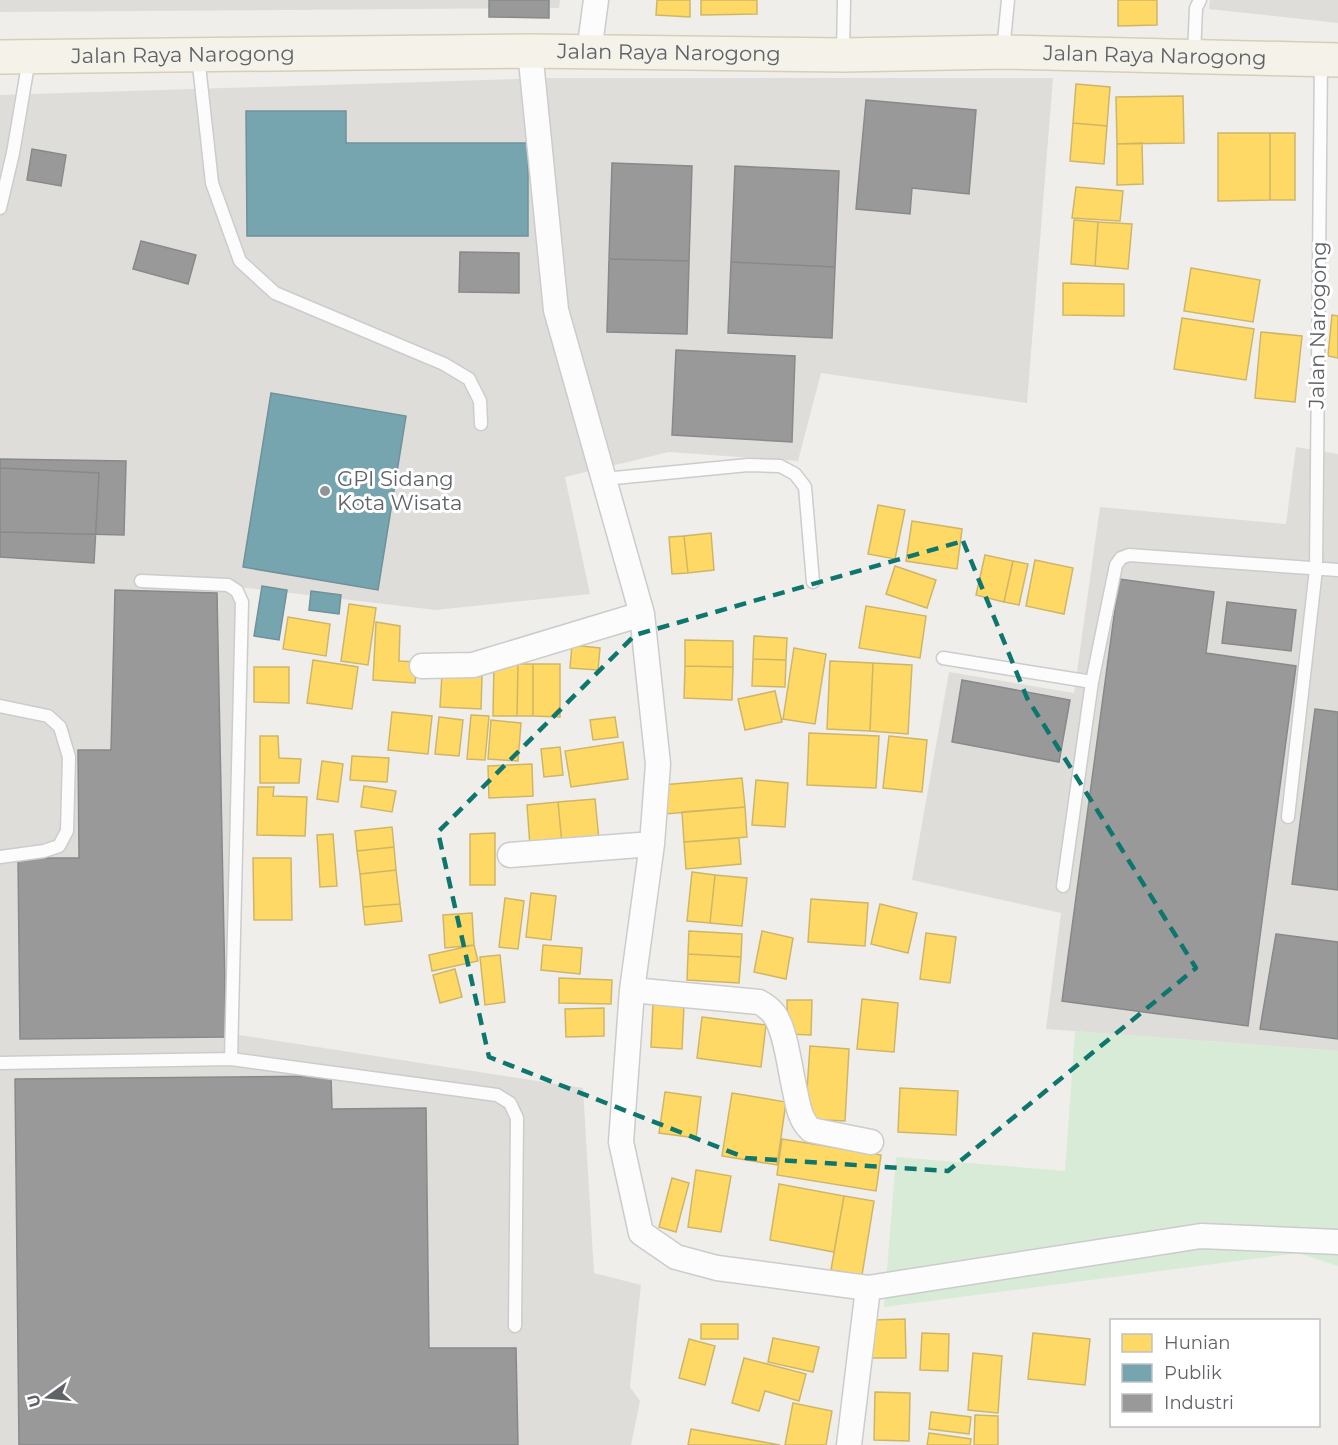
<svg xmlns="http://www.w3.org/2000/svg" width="1338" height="1445" font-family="Montserrat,sans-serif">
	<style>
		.industrial { fill: #dfddda }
		.green { fill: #d8ebd6 }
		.homes { fill: #ffd966; stroke: #cfb667; stroke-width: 1.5 }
		.public { fill: #76a5af; stroke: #6f919a; stroke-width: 1.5 }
		.industry { fill: #999; stroke: #88898a; stroke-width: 1.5 }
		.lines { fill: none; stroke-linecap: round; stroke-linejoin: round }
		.service-casing { stroke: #cbcccc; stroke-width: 15 }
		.minor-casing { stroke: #cbcccc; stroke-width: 27 }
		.primary-casing { stroke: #d7ceb8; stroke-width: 36 }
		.service { stroke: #fdfcfc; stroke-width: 12 }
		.minor { stroke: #fdfcfc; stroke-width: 24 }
		.primary { stroke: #f4f2e9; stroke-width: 33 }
		.marked { fill: none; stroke: #0f766e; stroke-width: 4.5; stroke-dasharray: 12 8; stroke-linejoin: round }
		.poi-dot { fill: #919496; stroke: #fff; stroke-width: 2 }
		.labels { text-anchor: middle; stroke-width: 6; stroke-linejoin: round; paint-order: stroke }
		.street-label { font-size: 21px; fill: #5f6368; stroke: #fff }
		.poi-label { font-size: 21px; fill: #5f6368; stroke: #fff; text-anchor: start }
	</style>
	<rect width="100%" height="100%" fill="#efeeea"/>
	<!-- industrial -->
	<path class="industrial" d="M0,0h560l-1,8 -559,4z
		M1210,0h128v23l-129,-14z
		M552,78h501l-26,325 -206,-30 -23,88 -129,-9 -104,25 25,117 -154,16 -198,-23 -5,447 350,54 11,185 47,12 -11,102 10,14 -9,44h-631v-1350z
		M1296,447l42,7v597l-292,-22 15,-116 -149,-33 37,-208 125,21 26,-186 186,17z"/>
	<!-- green -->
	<path class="green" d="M1075,1031l263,20v215l-40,-13 -414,54 12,-150 169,14z"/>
	<!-- homes -->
	<path class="homes" d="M657,0h33v17l-34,-2z
		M701,0h56v14l-56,1z
		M1118,0h39v25l-39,1z
		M1076,84l34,3 -3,39 -34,-3z
		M1183,96l1,47 -67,1 -1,-47z
		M1073,123l34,3 -3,38 -34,-3z
		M1218,133h52v67l-52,1z
		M1270,133h25v67h-25z
		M1142,143l1,41 -26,1v-41z
		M1076,187l47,4 -3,30 -48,-3z
		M1074,220l24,2 -3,44 -24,-2z
		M1098,222l34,2 -4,45 -33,-3z
		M1191,268l69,12 -7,42 -69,-11z
		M1063,283l61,1v32l-61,-1z
		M1332,315l6,1v42l-10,-2z
		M1182,318l72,11 -8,51 -72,-11z
		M1261,332l41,4 -7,66 -40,-4z
		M878,505l27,5 -10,49 -27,-5z
		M912,521l50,8 -5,40 -51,-8z
		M711,533l3,37 -26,3 -4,-37z
		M684,536l4,37 -16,1 -3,-37z
		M985,555l28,6 -9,41 -28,-7z
		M1035,560l38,8 -9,46 -38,-8z
		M1013,561l15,3 -9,41 -15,-3z
		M895,566l41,14 -9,28 -41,-14z
		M349,604l27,4 -8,57 -27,-4z
		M866,606l60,10 -6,42 -61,-10z
		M288,617l42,7 -4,32 -43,-7z
		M376,622l24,4 -1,35 18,1 -2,21 -42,-3z
		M754,636l33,2 -1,22 -33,-1z
		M685,640l48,1v26l-48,-1z
		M572,645l28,3 -2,22 -28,-2z
		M794,648l32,6 -11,70 -32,-5z
		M753,659l33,1 -1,27 -33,-1z
		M313,660l45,7 -6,42 -45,-6z
		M830,661l43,2 -3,68 -43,-2z
		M494,663l24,1 -1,52h-24z
		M873,663l39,2 -4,69 -38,-3z
		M518,664h15v52h-16z
		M533,664h27v53l-27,-1z
		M685,666l48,1 -1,33 -48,-2z
		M254,667h35v36l-35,-1z
		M442,674l40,2 -1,33 -41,-2z
		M775,691l7,31 -37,8 -7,-31z
		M392,712l40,4 -4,38 -40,-4z
		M471,715l18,1 -4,44 -18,-1z
		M439,717l24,3 -4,36 -24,-2z
		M615,717l3,20 -25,3 -3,-20z
		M491,720l30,3 -3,38 -30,-2z
		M809,733l70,3 -3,52 -69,-3z
		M260,736h18l1,22 22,1 -2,24h-39z
		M889,736l38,4 -5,52 -39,-4z
		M623,742l5,37 -57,8 -6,-36z
		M560,747l3,28 -19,2 -3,-28z
		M352,756l37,2 -2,24 -37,-2z
		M322,761l21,3 -5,38 -21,-3z
		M532,764l1,32 -44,2 -1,-32z
		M742,778l3,29 -80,7 -3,-29z
		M756,780l32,3 -3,44 -33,-2z
		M364,786l32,5 -4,21 -31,-5z
		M258,787h16l-1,9 34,1 -2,39 -48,-1z
		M595,799l4,41 -37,4 -4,-42z
		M558,802l4,42 -32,2 -3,-41z
		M745,807l2,30 -63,5 -2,-30z
		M392,827l2,20 -37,4 -2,-20z
		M495,833v52h-25v-51z
		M333,834l4,52 -17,1 -3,-52z
		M739,838l2,26 -55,5 -2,-27z
		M394,847l2,23 -36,4 -3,-23z
		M253,858h38l1,62h-38z
		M396,870l4,34 -37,3 -3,-33z
		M692,872l23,3 -5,48 -23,-2z
		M715,875l32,3 -5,48 -32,-3z
		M531,893l25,3 -5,44 -25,-3z
		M505,898l19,3 -6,48 -19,-2z
		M811,899l57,4 -3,43 -57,-4z
		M400,904l2,17 -37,4 -2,-18z
		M880,904l37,9 -9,40 -37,-9z
		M472,913l2,32 -29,3 -2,-33z
		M689,931l53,3 -1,23 -53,-3z
		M762,931l31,7 -7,41 -32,-7z
		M926,933l30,4 -6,46 -30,-4z
		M474,945l4,16 -46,10 -3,-16z
		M543,945l39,3 -2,26 -39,-4z
		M688,954l53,3 -2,26 -52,-3z
		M500,955l5,47 -20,3 -5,-48z
		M455,969l7,28 -22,6 -7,-28z
		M559,978l53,2 -1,24 -52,-1z
		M862,999l36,4 -4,49 -37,-3z
		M787,1000h25l-1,35 -23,-1z
		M653,1003l31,2 -2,44 -31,-2z
		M604,1008v28l-38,1 -1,-28z
		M702,1017l64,8 -5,42 -64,-9z
		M810,1046l39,3 -4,72 -40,-2z
		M900,1088l58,3 -2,44 -58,-3z
		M665,1092l36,5 -5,41 -37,-5z
		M732,1093l54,9 -9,63 -55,-9z
		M782,1139l99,16 -5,36 -99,-16z
		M696,1170l35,6 -10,56 -33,-5z
		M672,1178l17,5 -13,49 -17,-5z
		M779,1184l65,12 -10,56 -64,-12z
		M844,1196l30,5 -12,74 -31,-5z
		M905,1319l1,39h-34v-38z
		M701,1324h37v15h-37z
		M922,1333l27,1 -1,37 -28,-1z
		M1033,1333l57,6 -5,46 -57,-6z
		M773,1338l46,9 -6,25 -45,-10z
		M689,1339l26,7 -10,39 -26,-7z
		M973,1353l29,3 -4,57 -30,-3z
		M744,1358l62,16 -7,27 -34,-10 -6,20 -27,-8z
		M875,1392l35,1 -1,48 -35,-1z
		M793,1403l39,8 -6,34h-41z
		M931,1412l40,5 -2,17 -40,-5z
		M975,1415l23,1v29h-24z
		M691,1429l89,16h-92z
		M929,1433l42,6 -1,6h-43z"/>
	<!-- public -->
	<path class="public" d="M246,111h100v32h182v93h-281z
		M271,393l135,23 -28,174 -135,-23z
		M262,586l25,4 -8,50 -25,-4z
		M311,591l30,4 -2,19 -30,-4z"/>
	<!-- industry -->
	<path class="industry" d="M489,0h60v18l-60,-1z
		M866,100l110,10 -7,84 -57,-6 -2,26 -54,-5z
		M32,149l34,6 -5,31 -34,-6z
		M612,163l80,3 -3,95 -80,-2z
		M735,166l104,5 -4,96 -104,-5z
		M141,241l55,14 -8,29 -55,-15z
		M460,252l59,1v40l-60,-1z
		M609,259l80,2 -2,73 -80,-2z
		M731,262l104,5 -3,71 -104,-5z
		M676,350l119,6 -3,86 -120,-7z
		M0,459l126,2 -2,74 -124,-3z
		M0,468l99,5 -5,90 -94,-6z
		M1119,579l95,13 -8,61 90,13 -48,360 -186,-25z
		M115,590l102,3 9,444 -206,2 -2,-181h61l-1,-108h33z
		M1227,602l69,8 -5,41 -69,-8z
		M962,680l108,20 -11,62 -107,-20z
		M1315,709l23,3v178l-46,-6z
		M1276,934l62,8v97l-78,-10z
		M331,1076l1,33 94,-1 3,240h87l2,97h-499l-4,-366z"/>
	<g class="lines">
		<defs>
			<path id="service" d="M1003,51l5,-51
				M843,53l1,-53
				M1194,55l2,-47 4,-8
				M198,56l14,127 28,78 35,32 169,71 25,15 11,22 1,23
				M0,208l13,-55 16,-94
				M604,479l144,-14 32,1 15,8 10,13 8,95
				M141,581l87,4 9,6 5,11 -11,457
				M943,658l149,24
				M0,706l48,10 12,11 9,30 -2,74 -8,15 -15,5 -44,6
				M1288,817l28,-248 5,-509
				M1063,886l29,-204 24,-117 5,-7 8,-3 209,15
				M0,1063l231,-4 266,36 13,8 7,15 -2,208"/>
			<path id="minor" d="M530,51l26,259 86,304 16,150 -6,80 -20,146 -11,152 20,91 35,24 41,11 151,20 333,-52 137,6
				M589,52l7,-52
				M422,666l51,-1 169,-51
				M510,855l142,-11
				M632,990l127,12c6,3 11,7 15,12 12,16 16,57 21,77 3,15 5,29 16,39l60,12
				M849,1445l19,-157"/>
			<g id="primary">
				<path id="s1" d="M0,57l530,-6 313,4 160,-3 335,8"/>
			</g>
		</defs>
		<!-- service casing -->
		<use href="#service" class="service-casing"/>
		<!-- minor casing -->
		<use href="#minor" class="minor-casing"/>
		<!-- primary casing -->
		<use href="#primary" class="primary-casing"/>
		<!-- service -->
		<use href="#service" class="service"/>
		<!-- minor -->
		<use href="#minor" class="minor"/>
		<!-- primary -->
		<use href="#primary" class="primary"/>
	</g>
	<!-- marked area -->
	<path class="marked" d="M963,541l64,157 169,270 -248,203 -202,-13 -257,-101 -51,-225 197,-197z"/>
	<!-- markers -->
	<circle class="poi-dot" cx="325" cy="491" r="6"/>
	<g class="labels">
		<!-- street labels -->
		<g class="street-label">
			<text dy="7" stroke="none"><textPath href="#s1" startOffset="669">Jalan Raya Narogong</textPath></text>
			<text dy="7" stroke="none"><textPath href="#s1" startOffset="183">Jalan Raya Narogong</textPath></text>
			<text dy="7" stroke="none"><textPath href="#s1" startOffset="1155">Jalan Raya Narogong</textPath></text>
			<text transform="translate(1318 325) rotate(-89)" y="7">Jalan Narogong</text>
		</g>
		<!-- poi labels -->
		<g class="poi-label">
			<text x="337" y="486">GPI Sidang<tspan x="337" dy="24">Kota Wisata</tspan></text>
		</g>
	</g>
	<!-- legend -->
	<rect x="1110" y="1319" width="210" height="108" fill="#ffffff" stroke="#bfc1c3" stroke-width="1.5"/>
	<rect x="1122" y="1334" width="30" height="18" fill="#ffd966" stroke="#bfc1c3" stroke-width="1.5"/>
	<text x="1164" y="1349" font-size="18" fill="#5f6368">Hunian</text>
	<rect x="1122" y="1364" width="30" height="18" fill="#76a5af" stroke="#bfc1c3" stroke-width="1.5"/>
	<text x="1164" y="1379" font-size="18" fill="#5f6368">Publik</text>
	<rect x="1122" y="1394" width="30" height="18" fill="#999999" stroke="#bfc1c3" stroke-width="1.5"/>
	<text x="1164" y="1409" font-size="18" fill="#5f6368">Industri</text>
	<!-- north arrow -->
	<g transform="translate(48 1397) rotate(255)" stroke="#ffffff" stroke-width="4.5" paint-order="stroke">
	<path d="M0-4.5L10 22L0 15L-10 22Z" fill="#5f6368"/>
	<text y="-9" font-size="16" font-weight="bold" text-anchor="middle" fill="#5f6368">U</text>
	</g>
</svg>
